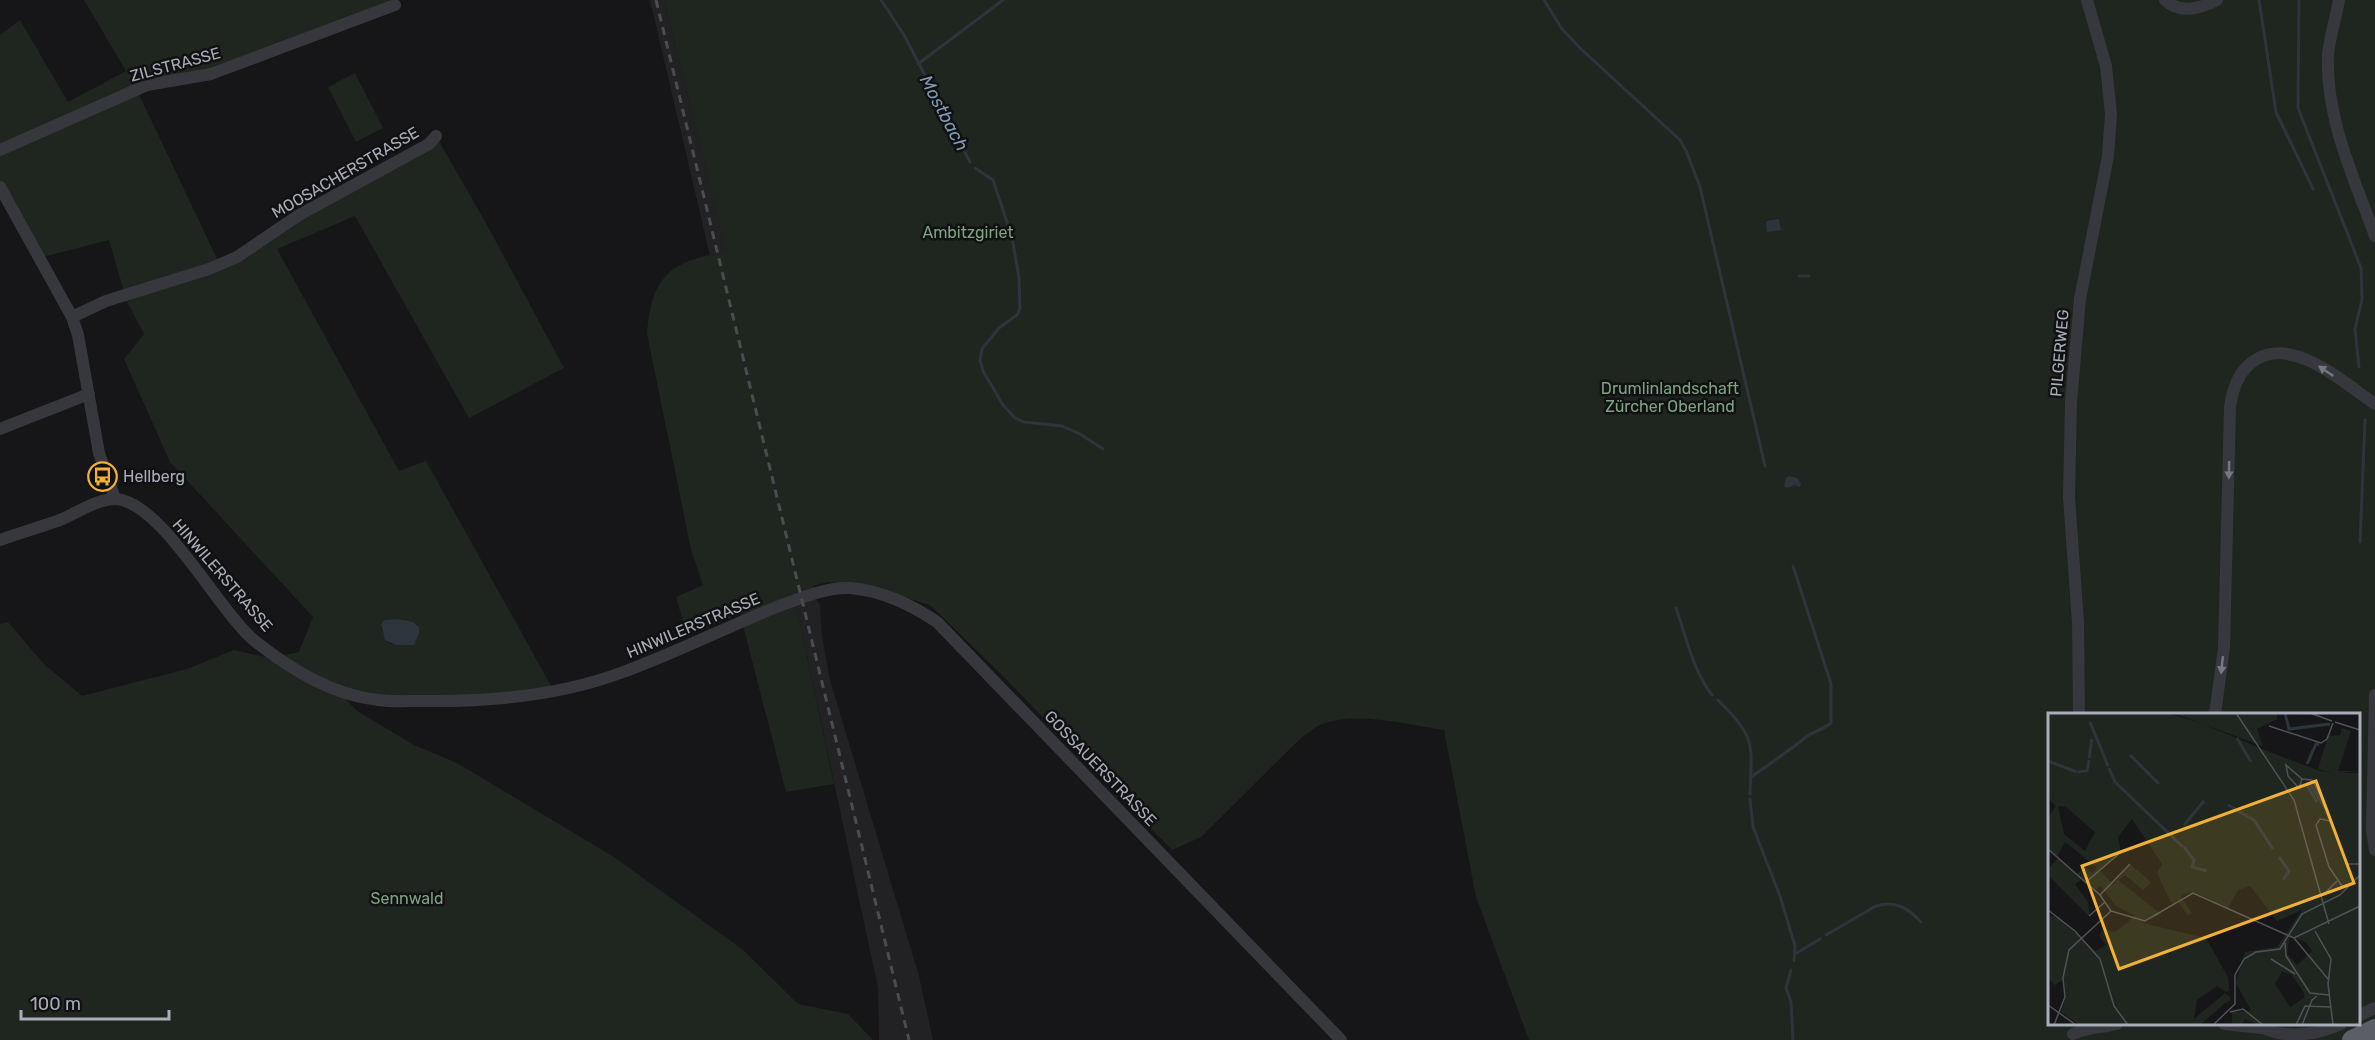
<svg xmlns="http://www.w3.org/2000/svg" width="2375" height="1040" font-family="Rubik,sans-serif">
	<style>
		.built { fill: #222225 }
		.green { fill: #1e261f; fill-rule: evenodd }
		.water { fill: #2c353c }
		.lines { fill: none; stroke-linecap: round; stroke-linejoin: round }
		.stream { stroke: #2c353c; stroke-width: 3 }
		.minor { stroke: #37383d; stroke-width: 12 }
		.trunk { stroke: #5b5e65; stroke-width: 20 }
		.rail { stroke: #4a4c52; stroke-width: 3; stroke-dasharray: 8 6; stroke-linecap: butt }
		.oneway { fill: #757881 }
		.labels { text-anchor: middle; stroke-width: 5; stroke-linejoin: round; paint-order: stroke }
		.street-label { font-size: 16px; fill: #a8adb8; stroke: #111113 }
		.park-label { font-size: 16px; fill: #7fa381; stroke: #111113 }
		.poi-label { font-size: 16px; fill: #a8adb8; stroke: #111113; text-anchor: start }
		.water-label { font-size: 18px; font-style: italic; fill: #7f9bb3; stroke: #111113 }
		.inset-river { fill: none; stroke: #2c353c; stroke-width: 3 }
		.inset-road { fill: none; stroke: #505258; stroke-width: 1.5 }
		.view { fill: #f2b134; fill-opacity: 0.15; stroke: #f2b134; stroke-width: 3 }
		.inset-edge { fill: none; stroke: #a8adb8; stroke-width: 3 }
	</style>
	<rect width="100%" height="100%" fill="#161618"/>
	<!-- built -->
	<path class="built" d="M650,0h14l66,265 16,17 65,311 9,12 2,31 8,44 89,296 14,64h-54l-1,-52 -81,-379 -9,-10 -53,-226 -2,-19z"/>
	<!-- green -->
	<path class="green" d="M84,0h310l-184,70 -75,16 85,179 216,-129 50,87 78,145 -95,50 -114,-202 -78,33 122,222 27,-10 128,230 -103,11 -111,-9 17,18 57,34 43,18 157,94 128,92 56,55 50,10 25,26h-873v-416l8,-2 36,42 38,32 105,-27 47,-19 36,8 29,-6 14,-35 -143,-155 -46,-103 20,-25 -17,-32 -18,-62 -70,18 -39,-71v-152l20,-15 48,82 58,-31zM398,619l19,5 -3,21 -24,-1c-4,-7 -11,-14 -8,-22z
		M664,0h1711v1040h-846l-53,-143 -32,-167c-36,-5 -89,-20 -124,-5 -7,3 -13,9 -19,13l-100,99 -29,13 -172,-177 -70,-68 -61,-19 -41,-4 -15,4 -2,8 -1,-6 -23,8 10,13 37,175 -48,8 -46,-178 -53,21 -11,-38 27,-12 -12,-36 -44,-215c3,-37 10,-65 51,-76 9,-3 19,-4 28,-7zM2050,714h308v310h-308z
		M355,73l28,55 -27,14 -28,-55z"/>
	<!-- water -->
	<path class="water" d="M1779,219l2,11 -14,2 -1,-11z
		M1789,476l8,2 4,6 -1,3 -6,-2 -6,3 -4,-1 2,-9z
		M398,619l15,3 6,5v6l-5,12h-18l-11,-5 -4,-16 3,-4z"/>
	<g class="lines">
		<!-- stream -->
		<path class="stream" d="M881,0l23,35 66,127
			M1544,0l18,29 19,20 99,91 7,13 13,34 65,279
			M2259,0l17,112 37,77
			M2299,0l-1,108 63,160 1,31 -7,30 4,38
			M918,64l85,-64
			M975,168l18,12 19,57 7,41 1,31 -3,6 -18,13 -17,21 -2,11 3,11 20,34 12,13 9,4 38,4 18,8 23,15
			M1799,276h10
			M2360,542l5,-122
			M1676,608c10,28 17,63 36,87
			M1718,700c38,38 34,43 32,94
			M1751,777c19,-13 38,-26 55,-40 8,-6 18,-8 25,-14v-39l-38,-118
			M1750,799l3,28 27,69 15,50 -1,15
			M1826,935l50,-29c19,-6 32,2 45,16
			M1795,954l25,-15
			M1791,970l-5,18 5,14 2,38"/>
		<!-- minor -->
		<path class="minor" d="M2165,0c15,14 35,9 52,0
			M2339,0c-3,18 -9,36 -11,54 -3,63 26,124 47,182
			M0,150l147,-65 64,-11 184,-69
			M0,187l72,130 6,18 21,118 16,46
			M72,317l34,-16 103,-32 28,-12 62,-42 130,-71 7,-8
			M0,429l89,-35
			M0,540c20,-7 40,-13 60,-20 17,-7 35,-20 54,-21 47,0 105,114 142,143 36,28 76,53 122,58 14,2 29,1 43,1 67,1 139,-5 202,-29 53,-19 103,-45 156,-66 22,-8 47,-19 71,-18 33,3 60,16 87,34l404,418
			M2375,695l-3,135 3,20
			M2079,714l-1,-92 -9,-125 2,-95 9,-103 28,-143 3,-42 -5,-48 -19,-66
			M2215,714l9,-66 6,-240c2,-17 7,-34 21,-45 38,-31 93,20 124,41
			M2358,1016l17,-8
			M2224,1024l37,4
			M2256,1024c25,16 58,12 85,0
			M2073,1034c14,-7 29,-6 44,-10"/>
		<!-- trunk -->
		<path class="trunk" d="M2352,1040l23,-11"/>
		<!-- rail -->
		<path class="rail" d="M656,0l253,1040"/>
	</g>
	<!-- one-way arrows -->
	<defs><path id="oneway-solid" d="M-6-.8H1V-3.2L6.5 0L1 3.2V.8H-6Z" transform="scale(1.5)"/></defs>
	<g class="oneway">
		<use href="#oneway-solid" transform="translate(2326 371) rotate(-146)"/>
		<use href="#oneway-solid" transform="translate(2229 470) rotate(91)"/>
		<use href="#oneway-solid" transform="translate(2222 665) rotate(96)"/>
	</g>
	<!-- icons -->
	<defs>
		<symbol id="bus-ring" viewBox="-11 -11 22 22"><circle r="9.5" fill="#111113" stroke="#f2b134" stroke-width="1.5"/><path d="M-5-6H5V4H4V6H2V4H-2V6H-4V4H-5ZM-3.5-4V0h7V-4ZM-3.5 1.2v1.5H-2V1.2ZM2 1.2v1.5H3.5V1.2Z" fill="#f2b134"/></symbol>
	</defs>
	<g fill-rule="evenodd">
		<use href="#bus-ring" x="86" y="460" width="33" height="33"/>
	</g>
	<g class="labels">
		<!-- street labels -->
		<g class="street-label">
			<text transform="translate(175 64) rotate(-15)" y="6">ZILSTRASSE</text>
			<text transform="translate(345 172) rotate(-30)" y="6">MOOSACHERSTRASSE</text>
			<text transform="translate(2059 353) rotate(-85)" y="6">PILGERWEG</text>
			<text transform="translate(223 575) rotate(49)" y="6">HINWILERSTRASSE</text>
			<text transform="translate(693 625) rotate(-23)" y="6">HINWILERSTRASSE</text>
			<text transform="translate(1101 768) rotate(46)" y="6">GOSSAUERSTRASSE</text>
		</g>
		<!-- park labels -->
		<g class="park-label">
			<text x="968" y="238">Ambitzgiriet</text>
			<text x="1670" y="394">Drumlinlandschaft<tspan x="1670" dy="18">Zürcher Oberland</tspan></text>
			<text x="407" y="904">Sennwald</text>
		</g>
		<!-- poi labels -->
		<g class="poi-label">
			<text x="123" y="482">Hellberg</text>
		</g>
		<!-- water labels -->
		<g class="water-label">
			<text transform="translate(944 113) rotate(62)" y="6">Mostbach</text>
		</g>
	</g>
	<!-- overview -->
	<g transform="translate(2048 713)">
		<rect width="312" height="312" fill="#161618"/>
		<path d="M0,0h120l35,11 59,25 55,21 15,3 -14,-4 10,-33 12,-1 2,-7 9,3 -13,40h22l-22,2h22v252h-103l-12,-6 -3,6h-10v-13l19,-1 -15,-28 9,-31 32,-5 25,-37 -25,11 -27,-35 -12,4 -10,18 -33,-16 -11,2 -3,3 11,16 -4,3 -11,-16 -4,4 -3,-3 -13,-28 5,-9 -30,-45 -14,18 3,15 -22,18 14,14 17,-20 21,18 -8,8 -18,-15 -7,5 43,34 -19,9 64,15 22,39 3,28 -1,-4 -5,2 -25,22h-121l-18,-13 5,-15 -2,-17 -10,5 -6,-7v-62l10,1 37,34 11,-6 -7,-9 4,-7 12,3 20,-16 -20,-11 -14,-19 -6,4 -13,-11 -7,5 13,18 2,15 -42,-42v-6l10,-11 19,16 8,-7 7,6 5,-5 -32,-26 -8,15 -9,-8v-32l8,-11 -8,-7zM10,93l8,1 29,25 -10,19 -21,-17zM242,223l15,6 7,9 -15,14 -10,-12zM234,259l9,2 13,19v5l-14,9 -15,-23zM169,273l9,6 4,-2v7l-5,-4 -31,26 3,-19zM125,0h104v6l-20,10 6,17z" fill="#1e261f" fill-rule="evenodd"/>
		<path class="inset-river" d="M237,0l4,16 41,-5M42,9l18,44M189,25l14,24M82,42l29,29M41,45l3,-19M0,48l29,11M259,51l9,-20 3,1M61,55l6,14 68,65M30,59l9,-1 2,-11M261,69l16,26M258,71l11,18M180,92l26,15 19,29M136,112l20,-24M136,134l10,13 -2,7 15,4M231,144l10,14 -6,9"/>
		<path class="inset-road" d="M188,0l58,87 35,124M262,0l22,8M287,9l25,8M221,13l52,17 6,-4 6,-16M238,52l16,14 -3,9 -11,-12zM254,66l10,1 14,26 21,58h13M283,108l-11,-2 -4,6 13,42 13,19M0,136l52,46 11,16M38,169l35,-30M276,181l13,-13M52,182l30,-31M0,197l27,21 25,28 14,47 14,19M63,198l34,10 48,-28 101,45 66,-32M41,203l16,-14M267,218l16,28 -3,25 5,41M246,225l34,41M237,230l1,13 24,37 19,2M223,246l24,15M0,292l28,20M182,299l13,-3 20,16M6,312l11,-28 -2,-19 6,-28 42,-39M165,312l22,-21v-29l9,-16 12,-7 24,-3 22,-35 38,-19 20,-20M248,312l9,-19 26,1M254,312l10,-25 5,-4"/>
		<path class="view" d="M268,68l38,102 -235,86 -37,-103z"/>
		<rect width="312" height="312" class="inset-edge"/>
	</g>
	<!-- scale -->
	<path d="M21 1010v9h148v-9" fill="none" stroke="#a8adb8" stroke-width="3"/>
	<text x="30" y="1010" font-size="18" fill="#a8adb8" stroke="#111113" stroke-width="4.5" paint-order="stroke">100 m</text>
</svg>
